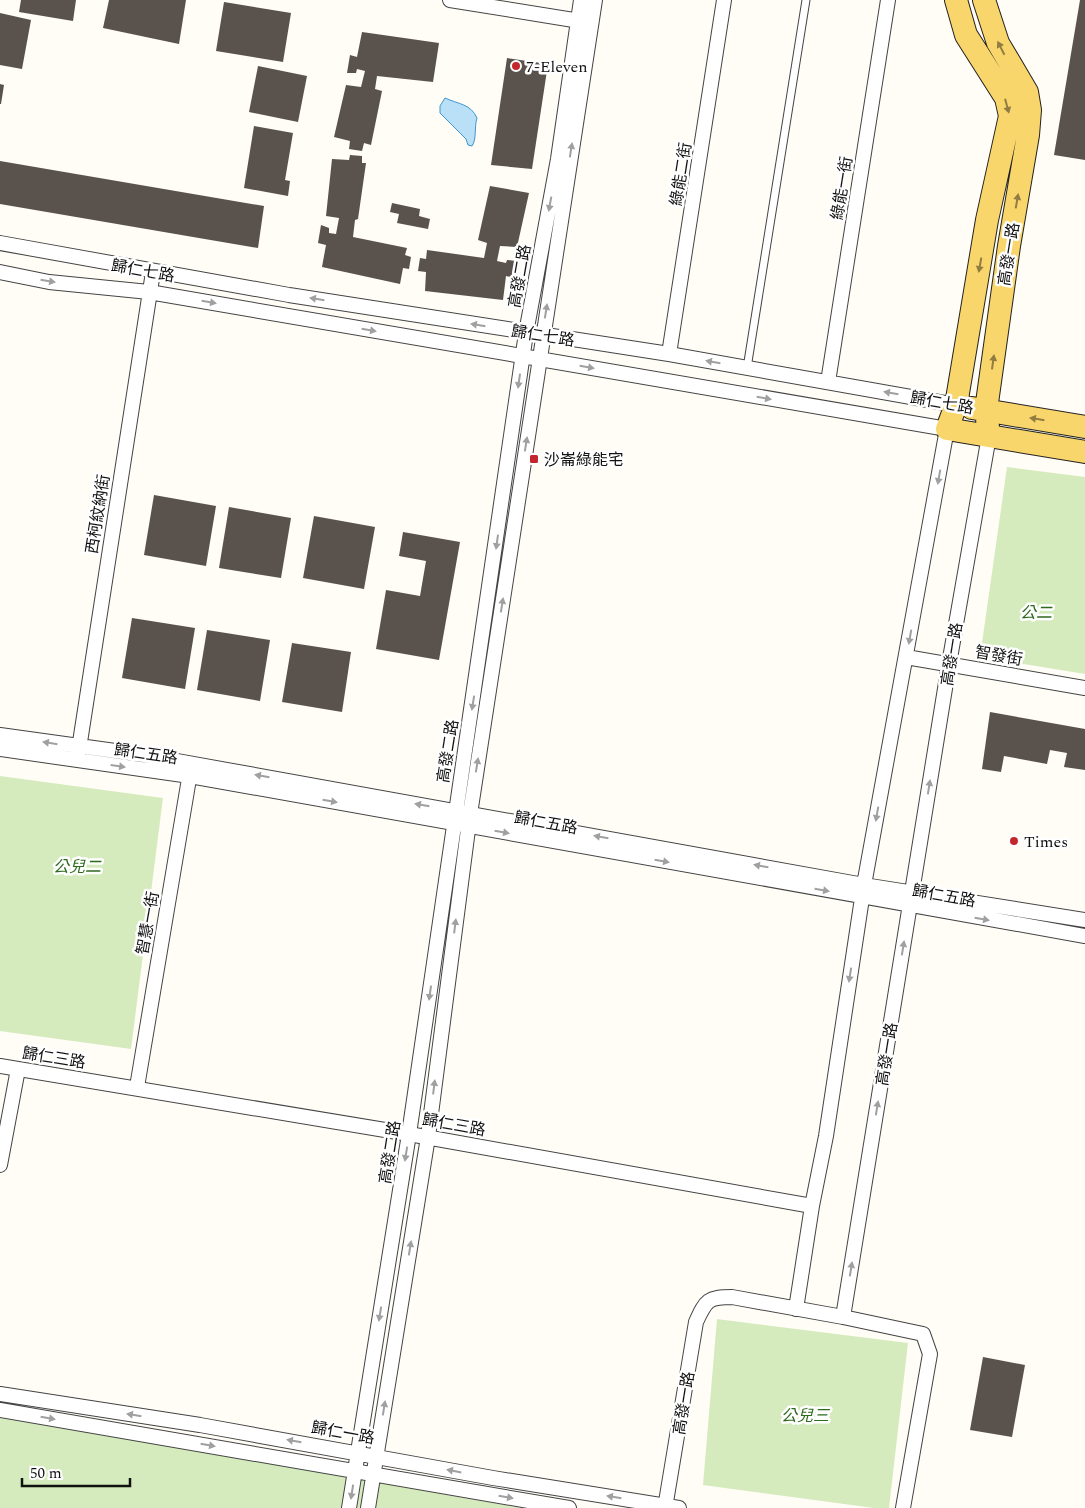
<svg xmlns="http://www.w3.org/2000/svg" width="1085" height="1508" font-family="Spectral,'Noto Sans TC',serif">
	<style>
		.green { fill: #d5ebbd }
		.water { fill: #b9e0f7; stroke: #3f96cf }
		.building { fill: #5a524d }
		.lines { fill: none; stroke-linecap: round; stroke-linejoin: round }
		.lane-casing { stroke: #444; stroke-width: 9 }
		.street-casing { stroke: #444; stroke-width: 16 }
		.primary-casing { stroke: #222; stroke-width: 24 }
		.lane { stroke: #fff; stroke-width: 7 }
		.street { stroke: #fff; stroke-width: 14 }
		.primary { stroke: #f9d66b; stroke-width: 22 }
		.oneway { fill: #917d42 }
		.oneway2 { fill: #a0a0a0 }
		.poi-dot { fill: #c4262e; stroke: #fff; stroke-width: 2 }
		.labels { text-anchor: middle; stroke-width: 5; stroke-linejoin: round; paint-order: stroke }
		.poi-label { font-size: 16px; fill: #111; stroke: #fff; text-anchor: start }
		.street-label { font-size: 16px; fill: #111; stroke: #fff }
		.park-label { font-size: 16px; font-style: italic; fill: #2f6b1f; stroke: #fff }
	</style>
	<rect width="100%" height="100%" fill="#fffdf5"/>
	<!-- green -->
	<path class="green" d="M1007,467l78,10v197l-105,-17z
		M0,776l163,22 -32,251 -131,-18z
		M717,1319l191,24 -19,165h-15l-171,-23z
		M0,1413l522,95h-522z"/>
	<!-- water -->
	<path class="water" d="M445,98c13,6 26,6 32,20 -3,9 0,21 -5,28l-4,-1 -2,-6 -26,-26v-7z"/>
	<!-- building -->
	<path class="building" d="M21,0h55l-3,21 -54,-9z
		M109,0h77l-7,44 -76,-16z
		M1080,0h5v160l-31,-5z
		M224,2l67,11 -8,49 -67,-11z
		M0,13l31,7 -9,49 -22,-4z
		M362,32l77,11 -6,39 -56,-6 -2,13 7,2 -11,54 -7,-2 -2,8 -13,-2 1,-8 -16,-4 12,-52 15,2 4,-16 -8,-2 -1,4h-9l3,-18 7,2z
		M507,58l41,6 -16,105 -41,-4z
		M258,66l49,10 -9,46 -49,-10z
		M0,84l4,1 -3,19h-1z
		M254,126l39,7 -8,47 5,1 -2,15 -44,-8z
		M350,155l12,1v7h4l-8,56 -3,1 -2,17 54,11 -2,7 6,2 -2,12 -6,-1 -3,16 -78,-17 4,-22 -8,-2 3,-18 8,3v5l7,1 3,-16 -13,-2 6,-57 17,1z
		M0,161l264,45 -6,42 -258,-44z
		M490,186l39,7 -12,54 -17,-1 -3,15 9,2 1,-3 9,1 -2,17 -8,-2 -3,24 -78,-9 1,-19 -8,-1 2,-13 6,1 1,-9 57,8 3,-15 -9,-3z
		M392,203l28,6 -1,7 11,3 -2,10 -31,-6 2,-9 -9,-2z
		M154,495l62,11 -10,60 -62,-11z
		M229,507l62,11 -10,60 -62,-10z
		M314,516l61,11 -11,62 -61,-11z
		M403,532l57,10 -21,118 -63,-11 10,-59 34,6 6,-35 -27,-5z
		M132,618l63,10 -10,61 -63,-11z
		M207,630l63,10 -10,61 -63,-11z
		M292,643l59,9 -9,60 -60,-10z
		M990,712l95,17v41l-21,-3 3,-14 -17,-3 -3,14 -43,-8 -3,16 -19,-3z
		M983,1357l42,8 -13,72 -42,-7z"/>
	<g class="lines">
		<defs>
			<path id="lane" d="M747,368l59,-368"/>
			<path id="street" d="M450,0l136,22
				M0,243l289,52 380,59 287,51
				M0,272l49,10 100,10 798,137 -83,456 -38,251 -14,70 -16,103
				M669,354l55,-354
				M828,382l60,-382
				M906,657l179,31
				M0,735l144,20 720,130 221,35
				M0,749l190,27 895,160
				M78,755l75,-483
				M0,1066l409,68 403,72
				M137,1087l54,-320
				M0,1165l18,-96
				M843,1317l106,-653 40,-228
				M0,1394l200,31 293,53 186,30
				M0,1410l569,98
				M349,1508l60,-374 117,-801 32,-174 23,-159
				M368,1508l60,-371 42,-323 125,-814
				M665,1508l31,-186c10,-22 12,-25 36,-25l111,20 80,17 7,20 -27,154"/>
			<path id="primary" d="M956,0l10,35 40,63 4,18 -23,104 -31,185 -9,24 138,23
				M984,0l14,43 29,49 3,18 -2,25 -19,111 -23,164 3,26
				M972,408l113,19"/>
		</defs>
		<!-- lane casing -->
		<use href="#lane" class="lane-casing"/>
		<!-- street casing -->
		<use href="#street" class="street-casing"/>
		<!-- primary casing -->
		<use href="#primary" class="primary-casing"/>
		<!-- lane -->
		<use href="#lane" class="lane"/>
		<!-- street -->
		<use href="#street" class="street"/>
		<!-- primary -->
		<use href="#primary" class="primary"/>
	</g>
	<!-- one-way arrows -->
	<defs><path id="oneway-solid" d="M-6-.8H1V-3.2L6.5 0L1 3.2V.8H-6Z" transform="scale(1.25)"/></defs>
	<g class="oneway">
		<use href="#oneway-solid" transform="translate(1001 48) rotate(-117)"/>
		<use href="#oneway-solid" transform="translate(1007 106) rotate(75)"/>
		<use href="#oneway-solid" transform="translate(1017 201) rotate(-80)"/>
		<use href="#oneway-solid" transform="translate(980 265) rotate(100)"/>
		<use href="#oneway-solid" transform="translate(993 362) rotate(-82)"/>
		<use href="#oneway-solid" transform="translate(1037 419) rotate(-171)"/>
	</g>
	<g class="oneway2">
		<use href="#oneway-solid" transform="translate(571 150) rotate(-81)"/>
		<use href="#oneway-solid" transform="translate(550 204) rotate(100)"/>
		<use href="#oneway-solid" transform="translate(48 281) rotate(9)"/>
		<use href="#oneway-solid" transform="translate(317 299) rotate(-171)"/>
		<use href="#oneway-solid" transform="translate(209 302) rotate(10)"/>
		<use href="#oneway-solid" transform="translate(546 311) rotate(-81)"/>
		<use href="#oneway-solid" transform="translate(478 325) rotate(-171)"/>
		<use href="#oneway-solid" transform="translate(369 330) rotate(10)"/>
		<use href="#oneway-solid" transform="translate(713 362) rotate(-170)"/>
		<use href="#oneway-solid" transform="translate(587 367) rotate(10)"/>
		<use href="#oneway-solid" transform="translate(519 381) rotate(98)"/>
		<use href="#oneway-solid" transform="translate(891 393) rotate(-170)"/>
		<use href="#oneway-solid" transform="translate(764 398) rotate(10)"/>
		<use href="#oneway-solid" transform="translate(526 444) rotate(-81)"/>
		<use href="#oneway-solid" transform="translate(939 477) rotate(100)"/>
		<use href="#oneway-solid" transform="translate(497 542) rotate(98)"/>
		<use href="#oneway-solid" transform="translate(502 605) rotate(-81)"/>
		<use href="#oneway-solid" transform="translate(910 637) rotate(100)"/>
		<use href="#oneway-solid" transform="translate(473 703) rotate(99)"/>
		<use href="#oneway-solid" transform="translate(50 743) rotate(-171)"/>
		<use href="#oneway-solid" transform="translate(477 765) rotate(-81)"/>
		<use href="#oneway-solid" transform="translate(118 766) rotate(8)"/>
		<use href="#oneway-solid" transform="translate(262 776) rotate(-170)"/>
		<use href="#oneway-solid" transform="translate(929 787) rotate(-81)"/>
		<use href="#oneway-solid" transform="translate(330 801) rotate(10)"/>
		<use href="#oneway-solid" transform="translate(422 805) rotate(-170)"/>
		<use href="#oneway-solid" transform="translate(877 814) rotate(100)"/>
		<use href="#oneway-solid" transform="translate(502 832) rotate(10)"/>
		<use href="#oneway-solid" transform="translate(601 837) rotate(-170)"/>
		<use href="#oneway-solid" transform="translate(662 861) rotate(10)"/>
		<use href="#oneway-solid" transform="translate(761 866) rotate(-170)"/>
		<use href="#oneway-solid" transform="translate(822 890) rotate(10)"/>
		<use href="#oneway-solid" transform="translate(982 919) rotate(10)"/>
		<use href="#oneway-solid" transform="translate(455 926) rotate(-83)"/>
		<use href="#oneway-solid" transform="translate(903 948) rotate(-81)"/>
		<use href="#oneway-solid" transform="translate(850 975) rotate(99)"/>
		<use href="#oneway-solid" transform="translate(430 993) rotate(98)"/>
		<use href="#oneway-solid" transform="translate(434 1087) rotate(-83)"/>
		<use href="#oneway-solid" transform="translate(877 1108) rotate(-81)"/>
		<use href="#oneway-solid" transform="translate(406 1154) rotate(99)"/>
		<use href="#oneway-solid" transform="translate(410 1248) rotate(-81)"/>
		<use href="#oneway-solid" transform="translate(851 1269) rotate(-81)"/>
		<use href="#oneway-solid" transform="translate(380 1314) rotate(99)"/>
		<use href="#oneway-solid" transform="translate(384 1408) rotate(-81)"/>
		<use href="#oneway-solid" transform="translate(134 1415) rotate(-171)"/>
		<use href="#oneway-solid" transform="translate(48 1418) rotate(10)"/>
		<use href="#oneway-solid" transform="translate(294 1441) rotate(-170)"/>
		<use href="#oneway-solid" transform="translate(208 1445) rotate(10)"/>
		<use href="#oneway-solid" transform="translate(454 1471) rotate(-169)"/>
		<use href="#oneway-solid" transform="translate(352 1492) rotate(99)"/>
		<use href="#oneway-solid" transform="translate(506 1497) rotate(10)"/>
		<use href="#oneway-solid" transform="translate(614 1497) rotate(-171)"/>
	</g>
	<!-- markers -->
	<g class="poi-dot">
		<circle cx="516" cy="66" r="5"/>
		<rect x="529" y="454" width="10" height="10" rx="2.5"/>
		<circle cx="1014" cy="841" r="5"/>
	</g>
	<g class="labels">
		<!-- poi labels -->
		<g class="poi-label">
			<text x="526" y="72">7-Eleven</text>
			<text x="544" y="465">沙崙綠能宅</text>
			<text x="1024" y="847">Times</text>
		</g>
		<!-- street labels -->
		<g class="street-label">
			<text transform="translate(680 174) rotate(-81)" y="6">綠能二街</text>
			<text transform="translate(841 188) rotate(-81)" y="6">綠能一街</text>
			<text transform="translate(1008 254) rotate(-81)" y="6">高發一路</text>
			<text transform="translate(143 270) rotate(10)" y="6">歸仁七路</text>
			<text transform="translate(519 276) rotate(-80)" y="6">高發二路</text>
			<text transform="translate(543 335) rotate(9)" y="6">歸仁七路</text>
			<text transform="translate(942 402) rotate(10)" y="6">歸仁七路</text>
			<text transform="translate(97 514) rotate(-81)" y="6">西柯紋納街</text>
			<text transform="translate(951 654) rotate(-81)" y="6">高發一路</text>
			<text transform="translate(999 655) rotate(10)" y="6">智發街</text>
			<text transform="translate(447 751) rotate(-81)" y="6">高發二路</text>
			<text transform="translate(146 753) rotate(8)" y="6">歸仁五路</text>
			<text transform="translate(546 822) rotate(10)" y="6">歸仁五路</text>
			<text transform="translate(944 895) rotate(10)" y="6">歸仁五路</text>
			<text transform="translate(147 923) rotate(-80)" y="6">智慧一街</text>
			<text transform="translate(886 1054) rotate(-81)" y="6">高發一路</text>
			<text transform="translate(54 1057) rotate(9)" y="6">歸仁三路</text>
			<text transform="translate(454 1124) rotate(10)" y="6">歸仁三路</text>
			<text transform="translate(389 1152) rotate(-81)" y="6">高發二路</text>
			<text transform="translate(683 1403) rotate(-81)" y="6">高發一路</text>
			<text transform="translate(343 1432) rotate(10)" y="6">歸仁一路</text>
		</g>
		<!-- park labels -->
		<g class="park-label">
			<text x="1036" y="618">公二</text>
			<text x="77" y="872">公兒二</text>
			<text x="805" y="1421">公兒三</text>
		</g>
	</g>
	<!-- scale -->
	<path d="M22 1478v8h108v-8" fill="none" stroke="#111111" stroke-width="2.5"/>
	<text x="30" y="1478" font-size="15" fill="#111111" stroke="#ffffff" stroke-width="4" paint-order="stroke">50 m</text>
</svg>
